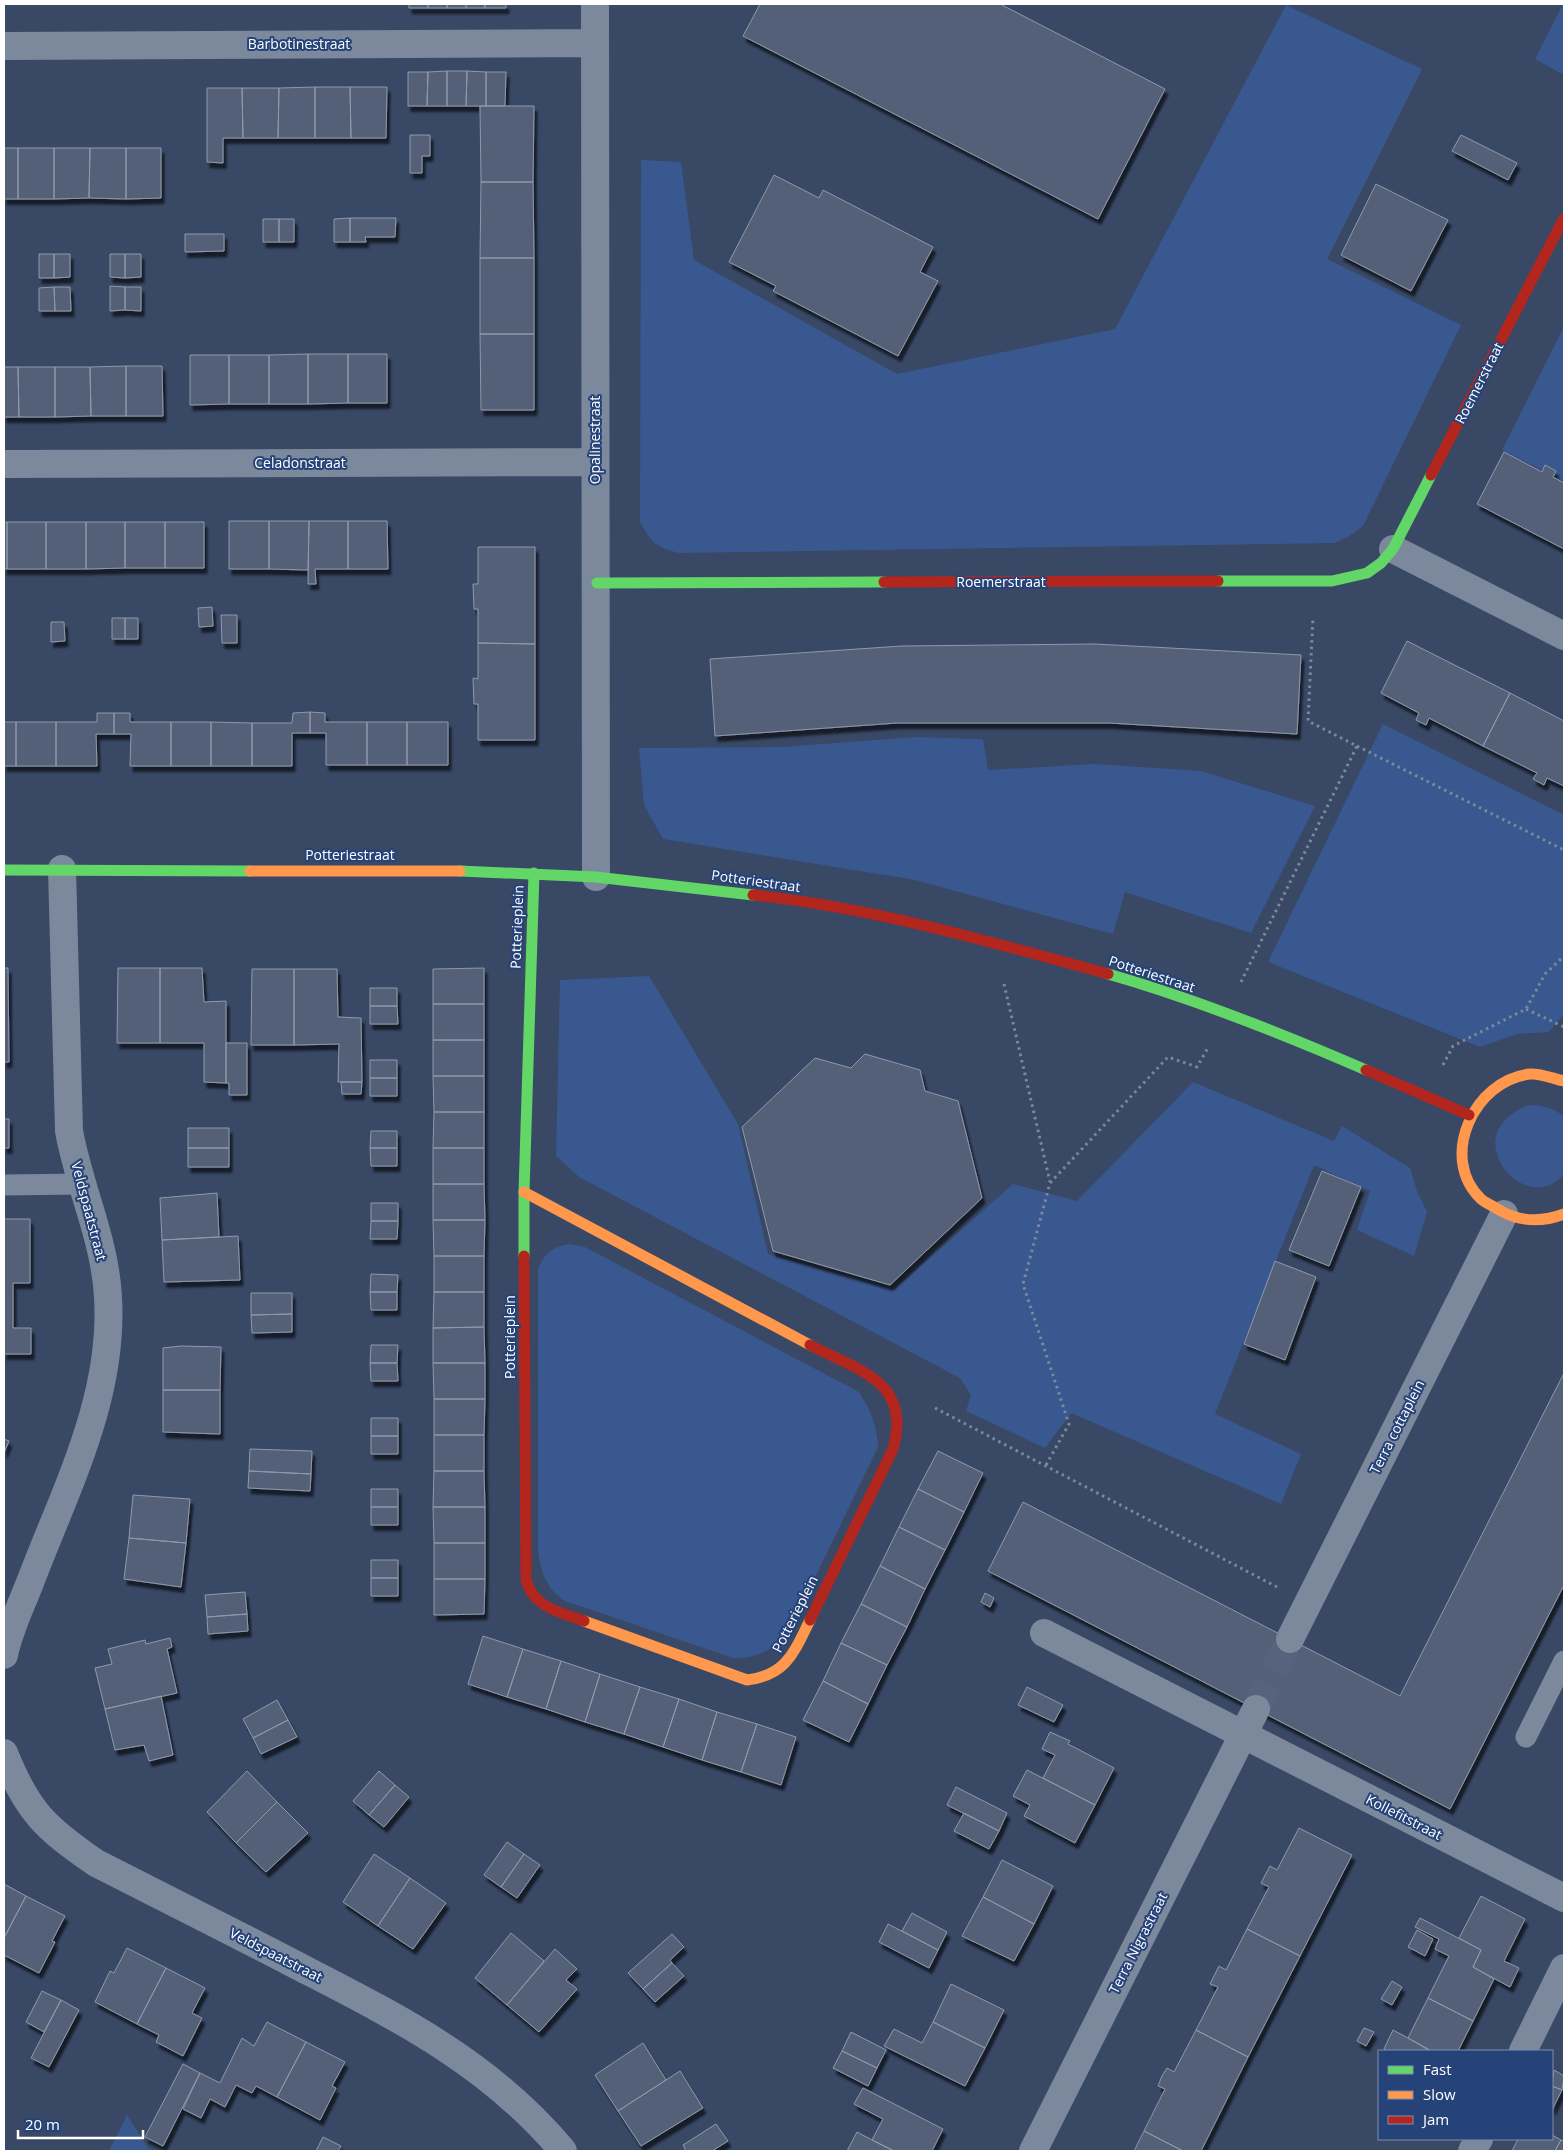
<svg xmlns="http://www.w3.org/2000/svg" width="1568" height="2155" font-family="'Open Sans',sans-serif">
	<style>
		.green { fill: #39588f }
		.building { fill: #536077; stroke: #8f99ab; filter: url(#shadow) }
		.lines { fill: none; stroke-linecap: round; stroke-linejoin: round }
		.street-tunnel { stroke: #56637c; stroke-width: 28; stroke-dasharray: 28 14; stroke-linecap: butt }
		.path { stroke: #7c889c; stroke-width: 3; stroke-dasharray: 2.5 4; stroke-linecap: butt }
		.lane { stroke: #7c889c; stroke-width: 21 }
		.street { stroke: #7c889c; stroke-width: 28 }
		.fast { stroke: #63d668; stroke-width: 11 }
		.slow { stroke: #ff974d; stroke-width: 11 }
		.jam { stroke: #b3261e; stroke-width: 11 }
		.labels { text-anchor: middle; stroke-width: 4; stroke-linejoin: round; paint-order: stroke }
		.street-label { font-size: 14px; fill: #fff; stroke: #254378 }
	</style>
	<defs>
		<filter id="shadow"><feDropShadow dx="3" dy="5.5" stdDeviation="1" flood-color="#0009"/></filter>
	</defs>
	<rect width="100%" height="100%" fill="#384865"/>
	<!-- green -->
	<path class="green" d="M1563,4h1v71l-29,-16z
		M1286,5l136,64 -95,190 134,66 -98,201 -12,9 -16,8 -656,10c-23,-6 -29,-11 -39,-32l1,-361 40,2 13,98 203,114 218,-45z
		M1564,327v154l-62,-31z
		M1383,724l181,91v199l-15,18 -32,2 -37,13 -212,-85z
		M915,737l68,2 5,31 106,-6 107,7 114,35 -64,127 -126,-41 -12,42 -198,-54 -252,-41 -19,-34 -5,-57 143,-1z
		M649,976l89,148 30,130 126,36 119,-106 64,17 116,-119 141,59 8,-15 68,42 7,23 10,21 -13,44 -57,-26 13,-39 -56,-26 -99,249 86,40 -20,50 -210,-91 -26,35 -79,-37 5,-16 -11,-17 -381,-201 -23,-21 4,-176z
		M1529,1105c14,0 24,3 35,11v58c-38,46 -112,-40 -35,-69z
		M569,1244l16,3 274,145c12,19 18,33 19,55l-92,191c-17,13 -31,21 -53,20l-168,-57c-19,-12 -24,-29 -27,-50v-282c7,-16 14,-22 31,-25z
		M127,2115l21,33 7,3h-46z"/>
	<!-- building -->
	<path class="building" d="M409,4h19v4h-19z
		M428,4h19v4h-19z
		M447,4h19v4h-19z
		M466,4h19v4h-19z
		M485,4h21v4h-21z
		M760,4h240l165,85 -67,130 -355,-183z
		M447,71v35h-20l1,-34z
		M447,71h20l-1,35h-19z
		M467,71l19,1v34h-20z
		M408,72h20l-1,34h-19z
		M486,72h20l-1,34h-19z
		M315,87h35l1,51h-36z
		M315,87v51h-37l1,-50z
		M350,87h37l-1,51h-35z
		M207,88h35l1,50h-20v25l-16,-1z
		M242,88h37l-1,50h-35z
		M480,106h54l-1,76h-52z
		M410,135h20v21h-8v17h-12z
		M1461,135l56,28 -9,17 -56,-29z
		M4,148h14v51h-14z
		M18,148h36v51h-36z
		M54,148h36l-1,50 -35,1z
		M90,148h36v51l-37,-1z
		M126,148h35v50l-35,1z
		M774,175l45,23 4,-8 110,57 -13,25 18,9 -40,75 -125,-65 3,-5 -47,-24z
		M481,182h52l1,76h-54z
		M1376,184l72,36 -37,71 -70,-36z
		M350,218v24h-16v-23z
		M350,218h46l-1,19h-30l1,5h-16z
		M263,219h16v23h-16z
		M279,219h15v23h-15z
		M185,234h39v17l-39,1z
		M39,254h15v24h-15z
		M54,254h16v23l-16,1z
		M110,254h15v24l-15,-1z
		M125,254h16v23l-16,1z
		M480,258h54v76h-54z
		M110,286l15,1v23l-15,1z
		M54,287h16l1,24h-16z
		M54,287l1,24h-16v-23z
		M125,287h16v24l-16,-1z
		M480,334h54v76h-53z
		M308,354h40v49l-40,1z
		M308,354v50h-39v-49z
		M348,354h39v49h-39z
		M190,355h39v49l-39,1z
		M229,355h40v49h-40z
		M126,366v50h-35l-1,-49z
		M126,366h36l1,50h-37z
		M4,367h14l1,50h-15z
		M18,367h37v50h-36z
		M55,367h35l1,49 -36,1z
		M1504,452l38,20 3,-7 11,6 -3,6 11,6v66l-87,-45z
		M229,521h40v48h-40z
		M269,521h40l-1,49 -39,-1z
		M309,521h39v48h-33l1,15h-8z
		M348,521h39l1,48h-40z
		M4,522h3v47h-3z
		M7,522h39v47h-39z
		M46,522h40v47h-40z
		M86,522h39v46l-39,1z
		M125,522h40v46h-40z
		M165,522h39v46h-39z
		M478,547h57v97l-57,-1v-34h-4l-1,-25h5z
		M212,607l1,19 -14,1 -1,-19z
		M221,615h16v28h-15z
		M112,618h13v21h-13z
		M125,618h13v21h-13z
		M51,622h13l1,19 -14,1z
		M1407,641l103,52 -27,53 -54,-28 -3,7 -10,-5 3,-7 -38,-20z
		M478,643l57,1v96h-57v-36h-4l-1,-26 5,1z
		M1095,644l206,11 -4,79 -188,-11h-212l-182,13 -5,-77 192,-13z
		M1510,693l54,28v65l-17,-8 -3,7 -11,-6 4,-6 -54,-27z
		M310,712l15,1v9h42v43h-41v-32h-16z
		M310,712v21h-18v33h-40v-43h40l1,-10z
		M97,713h17v21h-18l1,32h-41v-44h41z
		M114,713h16v9h41v44h-41l1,-32h-17z
		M4,722h12v44h-12z
		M16,722h40v44h-40z
		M171,722h40v44h-40z
		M211,722l41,1v43h-41z
		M367,722h40v43h-40z
		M407,722h41v43h-41z
		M4,968h4l1,94h-5z
		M118,968h42v75h-43z
		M160,968h42l2,34 22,-1v82l-22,-1v-39h-44z
		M484,968v36h-51v-35z
		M252,969h42v76h-43z
		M294,969h43l1,48 23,1 1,64h-24l1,-38 -45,1z
		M370,988h27v18h-27z
		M433,1004h51v36h-51z
		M370,1006h27l1,18h-28z
		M433,1040h51v36h-51z
		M226,1043h21v52h-18v-12h-3z
		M865,1054l55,16 5,21 33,10 24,97 -92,87 -117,-34 -31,-124 73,-69 36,10z
		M370,1060h27v18h-27z
		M433,1076h51v36h-50z
		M370,1078h27v18h-27z
		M341,1082h21l-1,12h-19z
		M434,1112h50v36h-51z
		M4,1119h5v29h-5z
		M188,1128h41v20h-41z
		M371,1131h26v17h-27z
		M188,1148h41v19h-41z
		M370,1148h27v18h-26z
		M433,1148h51v36h-51z
		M1322,1171l39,16 -32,79 -40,-16z
		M433,1184h51l1,36h-52z
		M217,1193l2,44 -57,3 -2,-42z
		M371,1203h27v18h-27z
		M4,1219h26v64h-17v45h18v26h-27z
		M433,1220h52l-1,36h-50z
		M371,1221h27l-1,18h-27z
		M238,1236l2,44 -76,2 -2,-42z
		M434,1256h50v36h-50z
		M1275,1261l41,16 -31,83 -41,-16z
		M371,1274l27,1 -1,17h-27z
		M370,1292h27v18h-26z
		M434,1292h50v35l-51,1z
		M251,1293h41v21l-41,1z
		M292,1314v18l-40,1 -1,-18z
		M484,1327l1,36h-52v-35z
		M371,1345h27l-1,18h-27z
		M181,1346l40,1 -1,43h-57v-42z
		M370,1363h27l1,18h-27z
		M433,1363h52v36h-51z
		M1564,1373v212l-114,224 -462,-238 35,-69 377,194z
		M163,1390h57v44l-57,-2z
		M434,1399h51l-1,36h-50z
		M371,1418h27v18h-27z
		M434,1435h50v36h-50z
		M371,1436h27v18h-27z
		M4,1439l5,2 -5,12z
		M250,1449l62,2 -1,23 -62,-3z
		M938,1451l45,22 -19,39 -46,-23z
		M249,1471l62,3 -1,17 -62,-3z
		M434,1471h50l1,36h-52z
		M371,1489h27v18h-27z
		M918,1489l46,23 -19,38 -46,-23z
		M133,1495l57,4 -4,44 -57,-5z
		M371,1507h27v18h-27z
		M433,1507h52v36h-51z
		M899,1527l46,23 -20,39 -45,-23z
		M129,1538l57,5 -5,44 -57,-8z
		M434,1543h51v36h-51z
		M371,1560h27v18h-27z
		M880,1566l45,23 -18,38 -46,-23z
		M371,1578h27v18h-27z
		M434,1579h51l-1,35 -50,1z
		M245,1592l2,22 -40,3 -2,-22z
		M985,1593l9,5 -4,9 -9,-5z
		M861,1604l46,23 -20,38 -46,-22z
		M247,1614l1,17 -40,3 -1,-17z
		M483,1636l40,13 -16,48 -39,-13z
		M170,1638l2,9 -5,2 10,44 -72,16 -10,-41 17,-4 -4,-15 37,-9 1,4z
		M841,1643l46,22 -19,39 -45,-23z
		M523,1649l38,12 -15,48 -39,-12z
		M561,1661l39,13 -15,48 -39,-13z
		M600,1674l40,13 -16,47 -39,-12z
		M823,1681l45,23 -19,38 -46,-22z
		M640,1687l39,12 -16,48 -39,-13z
		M1027,1687l36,18 -9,17 -36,-17z
		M161,1696l12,59 -24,6 -5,-16 -29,5 -10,-41z
		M679,1699l38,13 -15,48 -39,-13z
		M277,1700l11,20 -35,18 -10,-19z
		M717,1712l40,12 -16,48 -39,-12z
		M288,1720l9,17 -36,17 -8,-16z
		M757,1724l39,13 -15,48 -40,-13z
		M1050,1732l20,9 -2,3 46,24 -19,37 -52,-27 12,-23 -13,-6z
		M1027,1770l68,35 -20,38 -51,-27 6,-11 -17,-9z
		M247,1771l30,31 -41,41 -29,-31z
		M379,1771l16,14 -26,30 -16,-14z
		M395,1785l14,12 -25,30 -15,-12z
		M956,1787l51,26 -8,18 -52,-26z
		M277,1802l31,31 -42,39 -30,-29z
		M964,1813l35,18 -10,18 -35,-18z
		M1299,1828l53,27 -52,101 -53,-27 22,-42 -8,-4 9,-17 7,4z
		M507,1842l17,12 -23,33 -17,-12z
		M374,1854l36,24 -32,48 -35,-24z
		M524,1854l16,11 -23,33 -16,-11z
		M1002,1860l51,26 -19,38 -51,-27z
		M410,1878l36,25 -33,46 -35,-23z
		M4,1884l22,12 -22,42z
		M26,1896l39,20 -13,25 3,1 -16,31 -35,-18v-17z
		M1481,1896l44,23 -21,42 15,7 -9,19 -37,-20 8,-17 -22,-12z
		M983,1897l51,27 -20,37 -52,-25z
		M912,1913l35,19 -9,18 -36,-19z
		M1420,1918l61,32 -8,17 21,12 -21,42 -45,-23 21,-42 -14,-7 4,-10 -24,-12z
		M888,1924l50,26 -9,18 -50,-26z
		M1247,1929l53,27 -52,101 -52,-27 22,-43 -8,-3 9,-18 7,4z
		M1417,1930l16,9 -8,17 -17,-9z
		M511,1933l33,28 -37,44 -32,-27z
		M672,1934l12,13 -14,13 2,3 -29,26 -15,-16z
		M127,1948l39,20 -29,56 -42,-22 15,-31 4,2z
		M555,1949l22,20 -11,11 11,9 -38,43 -32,-27z
		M672,1963l12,13 -29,26 -12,-13z
		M166,1968l39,20 -13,25 10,5 -19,38 -27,-14 3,-7 -22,-11z
		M1392,1981l10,6 -10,18 -11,-6z
		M951,1984l53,26 -19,38 -52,-26z
		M42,1991l19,9 -17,32 -18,-10z
		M1428,1998l45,23 -15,30h-28l-22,-13z
		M61,2000l18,10 -30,57 -18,-9z
		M267,2022l39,20 -29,55 -21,-11 -4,7 -16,-8 -11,22 -15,-8 -9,19 -18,-9 17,-36 20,10 22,-45 12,8z
		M933,2022l52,26 -20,38 -81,-40 10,-17 28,14z
		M1364,2028l10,4 -8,14 -9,-5z
		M1196,2030l52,27 -47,94h-18l-39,-20 21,-42 -7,-3 4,-10 5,-8 7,4z
		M1393,2030l37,20v1h-42l-4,-2z
		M851,2032l35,18 -9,18 -35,-17z
		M306,2042l39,20 -13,24 4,2 -16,32 -43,-23z
		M643,2043l23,37 -48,31 -23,-36z
		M842,2051l35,17 -9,18 -35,-18z
		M183,2064l17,9 -37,73 -18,-9z
		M1554,2070l10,6 -2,14 -10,-4z
		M680,2071l23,37 -62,38 -23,-35z
		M1552,2086l10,4 -10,20z
		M863,2088l80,41 -11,22h-38l-22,-11 11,-21 -29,-15z
		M716,2124l12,17 -16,10h-26l-3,-6z
		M1144,2131l39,20h-49z
		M857,2132l15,8 22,11h-47z
		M1552,2135l9,5 -6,11h-43l6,-12h34z
		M323,2137l18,9 -3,5h-22z
		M1561,2140l3,1v10h-9z"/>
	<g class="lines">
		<!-- street-tunnel -->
		<path class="street-tunnel" d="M1256,1709l34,-70"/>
		<!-- path -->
		<path class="path" d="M1357,746l207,104
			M1241,982l116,-236 -49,-25 5,-104
			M1004,984l46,198
			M1526,1009l38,18
			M1443,1065l10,-19 73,-37 19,-35 19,-18
			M935,1408l342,179
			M1046,1465l23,-41 -46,-140 27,-101 118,-126 29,10 12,-21"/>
		<!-- lane -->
		<path class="lane" d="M4,1185l78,-1
			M1526,1737l38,-76"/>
		<!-- street -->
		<path class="street" d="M595,4l1,873
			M4,46l591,-3
			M4,464l591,-2
			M1393,549l171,87
			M1044,1633l520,265
			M1290,1639l214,-425
			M4,1655c5,-26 18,-51 27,-75 35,-92 83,-182 77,-283 -3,-58 -29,-110 -39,-166l-7,-262
			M4,1753c23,58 41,75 92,110 67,34 135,68 202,103 99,51 192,97 265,185
			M1523,2051l41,-83
			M1033,2151l223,-442
			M1472,2151l7,-12"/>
		<!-- fast -->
		<path class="fast" d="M1218,581h114l35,-8 14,-10 12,-14 38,-74
			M597,583l287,-1
			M4,870l246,1
			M460,871l136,6 157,18
			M1108,974c88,25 175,60 258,96
			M524,1256v-64l10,-319"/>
		<!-- slow -->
		<path class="slow" d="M250,871h210
			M1564,1081c-10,-2 -24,-8 -34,-7 -56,6 -92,84 -49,125 6,5 14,8 20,12 20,11 42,11 63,3
			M524,1192l286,153
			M584,1621l163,59c40,-5 47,-28 63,-60"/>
		<!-- jam -->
		<path class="jam" d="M1431,475l133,-257
			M884,582l334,-1
			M753,895c121,13 239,47 355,79
			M1366,1070l103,45
			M524,1256l2,324c8,28 34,32 58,41
			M810,1620l83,-171c19,-68 -34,-78 -83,-104"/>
	</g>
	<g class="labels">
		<!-- street labels -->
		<g class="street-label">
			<text x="299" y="49">Barbotinestraat</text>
			<text transform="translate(1479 383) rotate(-63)" y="5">Roemerstraat</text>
			<text transform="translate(595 440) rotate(-90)" y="5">Opalinestraat</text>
			<text x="300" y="468">Celadonstraat</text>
			<text x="1001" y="587">Roemerstraat</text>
			<text x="350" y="860">Potteriestraat</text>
			<text transform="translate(756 881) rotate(8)" y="5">Potteriestraat</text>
			<text transform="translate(517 927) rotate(-88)" y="5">Potterieplein</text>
			<text transform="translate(1152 974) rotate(18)" y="5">Potteriestraat</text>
			<text transform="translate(89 1211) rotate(75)" y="5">Veldspaatstraat</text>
			<text transform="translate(510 1337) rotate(-90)" y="5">Potterieplein</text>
			<text transform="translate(1397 1427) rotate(-63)" y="5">Terra cottaplein</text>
			<text transform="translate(795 1614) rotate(-63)" y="5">Potterieplein</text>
			<text transform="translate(1404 1817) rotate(27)" y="5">Kollefitstraat</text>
			<text transform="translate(1138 1943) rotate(-63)" y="5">Terra Nigrastraat</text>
			<text transform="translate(276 1955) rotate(27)" y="5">Veldspaatstraat</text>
		</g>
	</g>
	<!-- border -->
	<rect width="1568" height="2155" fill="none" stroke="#ffffff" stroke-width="10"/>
	<!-- legend -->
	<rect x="1378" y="2050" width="175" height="90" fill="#254378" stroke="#7c8eae"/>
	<rect x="1388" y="2066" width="25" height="8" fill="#63d668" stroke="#7c8eae"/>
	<text x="1423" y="2075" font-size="15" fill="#ffffff">Fast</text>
	<rect x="1388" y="2091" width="25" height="8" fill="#ff974d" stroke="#7c8eae"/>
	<text x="1423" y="2100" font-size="15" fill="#ffffff">Slow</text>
	<rect x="1388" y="2116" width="25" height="8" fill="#b3261e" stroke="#7c8eae"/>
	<text x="1423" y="2125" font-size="15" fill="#ffffff">Jam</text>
	<!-- scale -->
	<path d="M18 2130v8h125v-8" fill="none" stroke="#ffffff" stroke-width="2.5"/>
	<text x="25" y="2130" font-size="15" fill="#ffffff" stroke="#254378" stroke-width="4" paint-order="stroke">20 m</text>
</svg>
